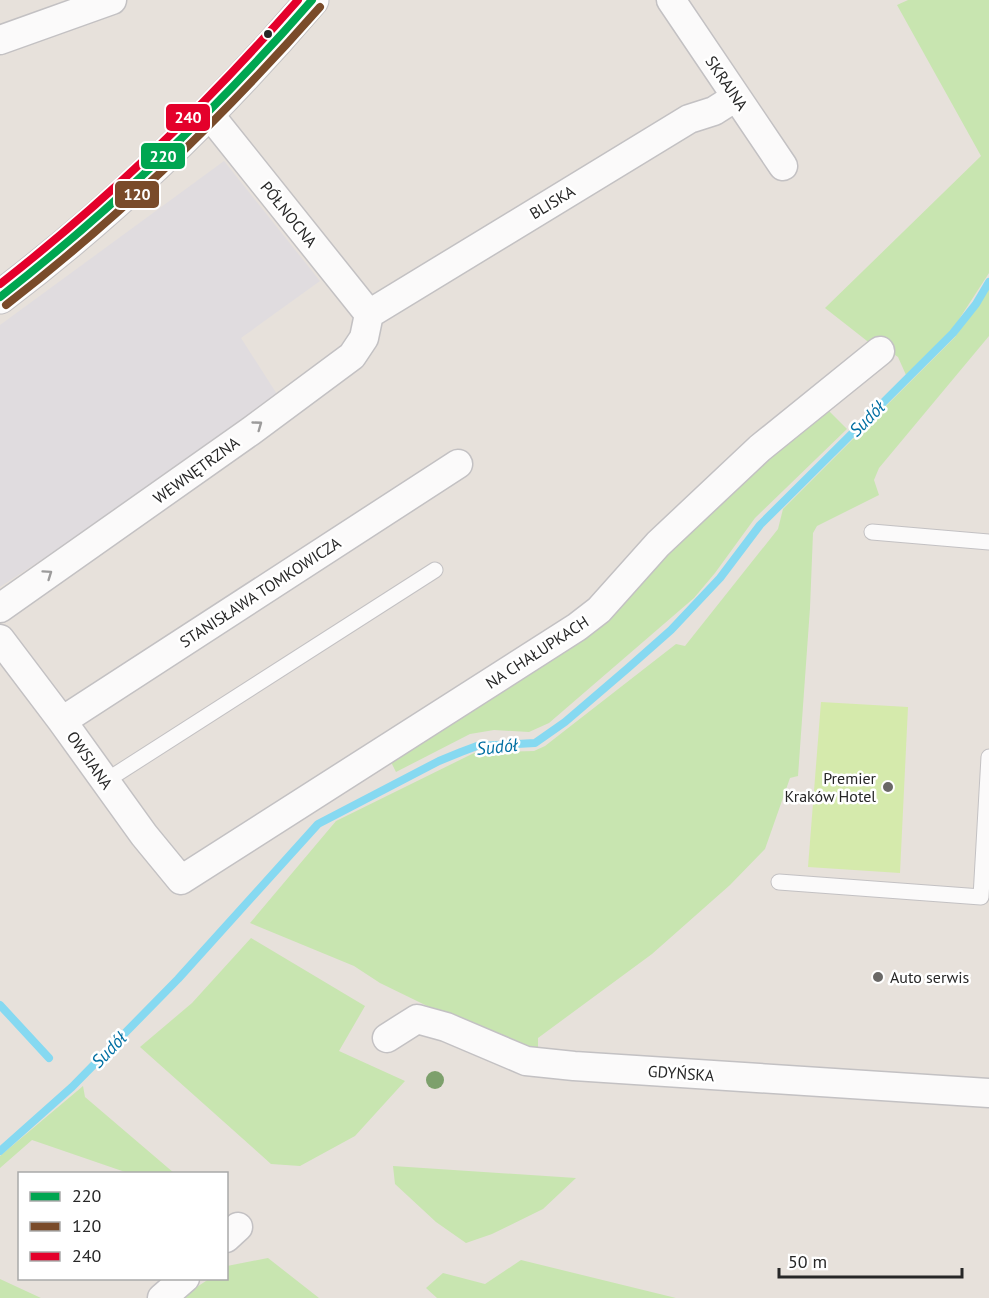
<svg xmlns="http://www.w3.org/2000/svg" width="989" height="1298" font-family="'PT Sans',sans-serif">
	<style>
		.industrial { fill: #e0dcdf }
		.green { fill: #c8e5b0 }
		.pitch { fill: #d5eaac }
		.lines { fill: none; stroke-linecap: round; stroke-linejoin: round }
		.stream { stroke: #86d9f1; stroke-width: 8 }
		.lane-casing { stroke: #c3c1c3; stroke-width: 17 }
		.street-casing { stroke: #c3c1c3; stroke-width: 31 }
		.secondary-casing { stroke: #c3c1c3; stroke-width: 35 }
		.lane { stroke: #fbfafa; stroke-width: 15 }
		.street { stroke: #fbfafa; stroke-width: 28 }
		.secondary { stroke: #fbfafa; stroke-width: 33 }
		.bus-1-casing { stroke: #fff; stroke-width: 12 }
		.bus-2-casing { stroke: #fff; stroke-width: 12 }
		.bus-3-casing { stroke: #fff; stroke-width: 12 }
		.bus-1 { stroke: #00a651; stroke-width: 8 }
		.bus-2 { stroke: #7a4b2a; stroke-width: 8 }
		.bus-3 { stroke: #e4002b; stroke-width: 8 }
		.tree { fill: #7da06c }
		.oneway { stroke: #9c9b9b }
		.bus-dot { fill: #272727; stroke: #fff; stroke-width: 2 }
		.poi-dot { fill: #6a6866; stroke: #fff; stroke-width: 2 }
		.labels { text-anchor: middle; stroke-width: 5; stroke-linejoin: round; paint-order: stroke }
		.street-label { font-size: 16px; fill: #272727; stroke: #fff }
		.poi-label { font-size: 16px; fill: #272727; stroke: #fff; text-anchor: end }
		.water-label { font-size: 18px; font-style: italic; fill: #006fa2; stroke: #fff }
		.line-badge { stroke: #fff; stroke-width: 2 }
		.badge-label { font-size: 16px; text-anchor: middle; font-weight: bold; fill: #fff }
	</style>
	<rect width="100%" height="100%" fill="#e7e1db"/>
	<!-- industrial -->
	<path class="industrial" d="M224,161l96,120 -79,57 41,64 -282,185v-262z"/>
	<!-- green -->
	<path class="green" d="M908,0h81v273l-35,54 -48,48 -8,-18 -18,-12 -4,3 -51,-40 156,-152 -84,-151z
		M989,287v49l-110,132 -5,12 5,15 -62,31 -4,7 -3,75 -12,168 -8,2 -25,71 -35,36 -78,69 -114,84v10l-39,-7 -119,-58 -26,-17 -104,-43 86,-102 138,-68 60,-2 11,-5 131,-102 9,2 93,-117 5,-20 172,-172z
		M823,405l24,24 -92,89 -40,55 -21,25 -145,125 -20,9 -35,-2 -24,4 -74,38 -8,-16 292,-219z
		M251,938l114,68 -26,45 66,30 -50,55 -55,30 -29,-2 -131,-117 52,-44z
		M83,1086l2,11 89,76h-46l-96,-33 -32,28v-12z
		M393,1166l183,12 -33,31 -51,25 -26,9 -30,-21 -41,-38z
		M268,1258l51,40h-139l29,-19 17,-1 1,-12z
		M521,1260l155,38h-239l-11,-10 17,-15 42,11z
		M0,1279l41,19h-41z"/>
	<!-- pitch -->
	<path class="pitch" d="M821,702l87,5 -8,166 -92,-6z"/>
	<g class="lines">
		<!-- stream -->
		<path class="stream" d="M0,1005l49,53
			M0,1151l72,-64 106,-108 140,-155 121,-63 22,-9 16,-6 58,-3 30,-21 63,-54 43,-38 49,-52 40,-53 193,-192 23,-29 13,-22"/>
		<defs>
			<path id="lane" d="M872,532l117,10
				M104,782l331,-212
				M779,882l202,15 8,-140"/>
			<path id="street" d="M671,0l112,166
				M0,40l112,-40
				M209,114l160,200
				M369,314l320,-195 25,-8 22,-14
				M0,608l251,-177 101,-75 12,-18 5,-24
				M0,639l62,82 82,114 37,45 396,-253 22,-17 59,-66 102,-96 120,-97
				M62,721l396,-257
				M387,1038l30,-19 29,8 80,34 48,5 415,27
				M226,1238l12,-11
				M162,1298l23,-20"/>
			<path id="secondary" d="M0,297c115,-87 218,-187 312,-297"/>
		</defs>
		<!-- lane casing -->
		<use href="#lane" class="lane-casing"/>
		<!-- street casing -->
		<use href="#street" class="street-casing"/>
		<!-- secondary casing -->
		<use href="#secondary" class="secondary-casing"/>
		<!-- lane -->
		<use href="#lane" class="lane"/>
		<!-- street -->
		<use href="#street" class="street"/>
		<!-- secondary -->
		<use href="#secondary" class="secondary"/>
		<defs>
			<path id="bus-1" d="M0,297c114,-89 217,-188 312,-297"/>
			<path id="bus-2" d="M6,305c115,-89 218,-189 314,-298"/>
			<path id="bus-3" d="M0,284c109,-85 207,-180 298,-284"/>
		</defs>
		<!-- bus-1 casing -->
		<use href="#bus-1" class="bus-1-casing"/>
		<!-- bus-2 casing -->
		<use href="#bus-2" class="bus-2-casing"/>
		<!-- bus-3 casing -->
		<use href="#bus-3" class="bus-3-casing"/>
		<!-- bus-1 -->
		<use href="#bus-1" class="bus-1"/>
		<!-- bus-2 -->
		<use href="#bus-2" class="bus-2"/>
		<!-- bus-3 -->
		<use href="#bus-3" class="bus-3"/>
	</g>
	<!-- trees -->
	<circle class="tree" cx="435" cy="1080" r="9"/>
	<!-- one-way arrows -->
	<defs><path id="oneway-chevron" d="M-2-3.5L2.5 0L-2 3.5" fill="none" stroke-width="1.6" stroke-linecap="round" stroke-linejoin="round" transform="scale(1.5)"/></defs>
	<g class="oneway">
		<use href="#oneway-chevron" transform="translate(258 425) rotate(-36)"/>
		<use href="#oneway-chevron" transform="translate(48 574) rotate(-35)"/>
	</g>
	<!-- markers -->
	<circle class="bus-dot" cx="268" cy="34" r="5"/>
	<g class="poi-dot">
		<circle cx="888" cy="787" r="6"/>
		<circle cx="878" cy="977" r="6"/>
	</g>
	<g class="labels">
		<!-- street labels -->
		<g class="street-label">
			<text transform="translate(727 83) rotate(56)" y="6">SKRAJNA</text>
			<text transform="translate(552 202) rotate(-31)" y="6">BLISKA</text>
			<text transform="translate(289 214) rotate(51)" y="6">PÓŁNOCNA</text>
			<text transform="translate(196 470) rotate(-36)" y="6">WEWNĘTRZNA</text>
			<text transform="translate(260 592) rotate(-33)" y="6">STANISŁAWA TOMKOWICZA</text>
			<text transform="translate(537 652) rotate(-33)" y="6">NA CHAŁUPKACH</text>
			<text transform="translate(90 760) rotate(55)" y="6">OWSIANA</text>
			<text transform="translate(681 1073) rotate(4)" y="6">GDYŃSKA</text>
		</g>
		<!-- poi labels -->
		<g class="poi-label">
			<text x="876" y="784">Premier<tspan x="876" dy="18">Kraków Hotel</tspan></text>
			<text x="890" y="983" text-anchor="start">Auto serwis</text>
		</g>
		<!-- water labels -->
		<g class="water-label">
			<text transform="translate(867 419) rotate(-45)" y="6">Sudół</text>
			<text transform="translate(497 747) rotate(-6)" y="6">Sudół</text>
			<text transform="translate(109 1050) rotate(-46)" y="6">Sudół</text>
		</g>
	</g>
	<g class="line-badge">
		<rect x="165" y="103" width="46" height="29" rx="6" fill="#e4002b"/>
		<rect x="140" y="142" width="46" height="28" rx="6" fill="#00a651"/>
		<rect x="114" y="180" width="46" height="29" rx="6" fill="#7a4b2a"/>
	</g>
	<g class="badge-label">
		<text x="188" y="123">240</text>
		<text x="163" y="162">220</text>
		<text x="137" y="200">120</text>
	</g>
	<!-- legend -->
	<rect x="18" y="1172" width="210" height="108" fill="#ffffff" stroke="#a9a9a9" stroke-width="1.5"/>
	<rect x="30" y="1192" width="30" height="9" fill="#00a651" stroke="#a9a9a9" stroke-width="1.5"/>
	<text x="72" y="1202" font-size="18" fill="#272727">220</text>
	<rect x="30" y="1222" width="30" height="9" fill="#7a4b2a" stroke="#a9a9a9" stroke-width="1.5"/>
	<text x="72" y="1232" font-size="18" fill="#272727">120</text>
	<rect x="30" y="1252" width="30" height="9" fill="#e4002b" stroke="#a9a9a9" stroke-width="1.5"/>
	<text x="72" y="1262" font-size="18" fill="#272727">240</text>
	<!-- scale -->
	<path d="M779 1268v9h183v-9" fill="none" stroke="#272727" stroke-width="3"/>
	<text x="788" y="1268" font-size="18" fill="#272727" stroke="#ffffff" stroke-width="4.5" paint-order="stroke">50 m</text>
</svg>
